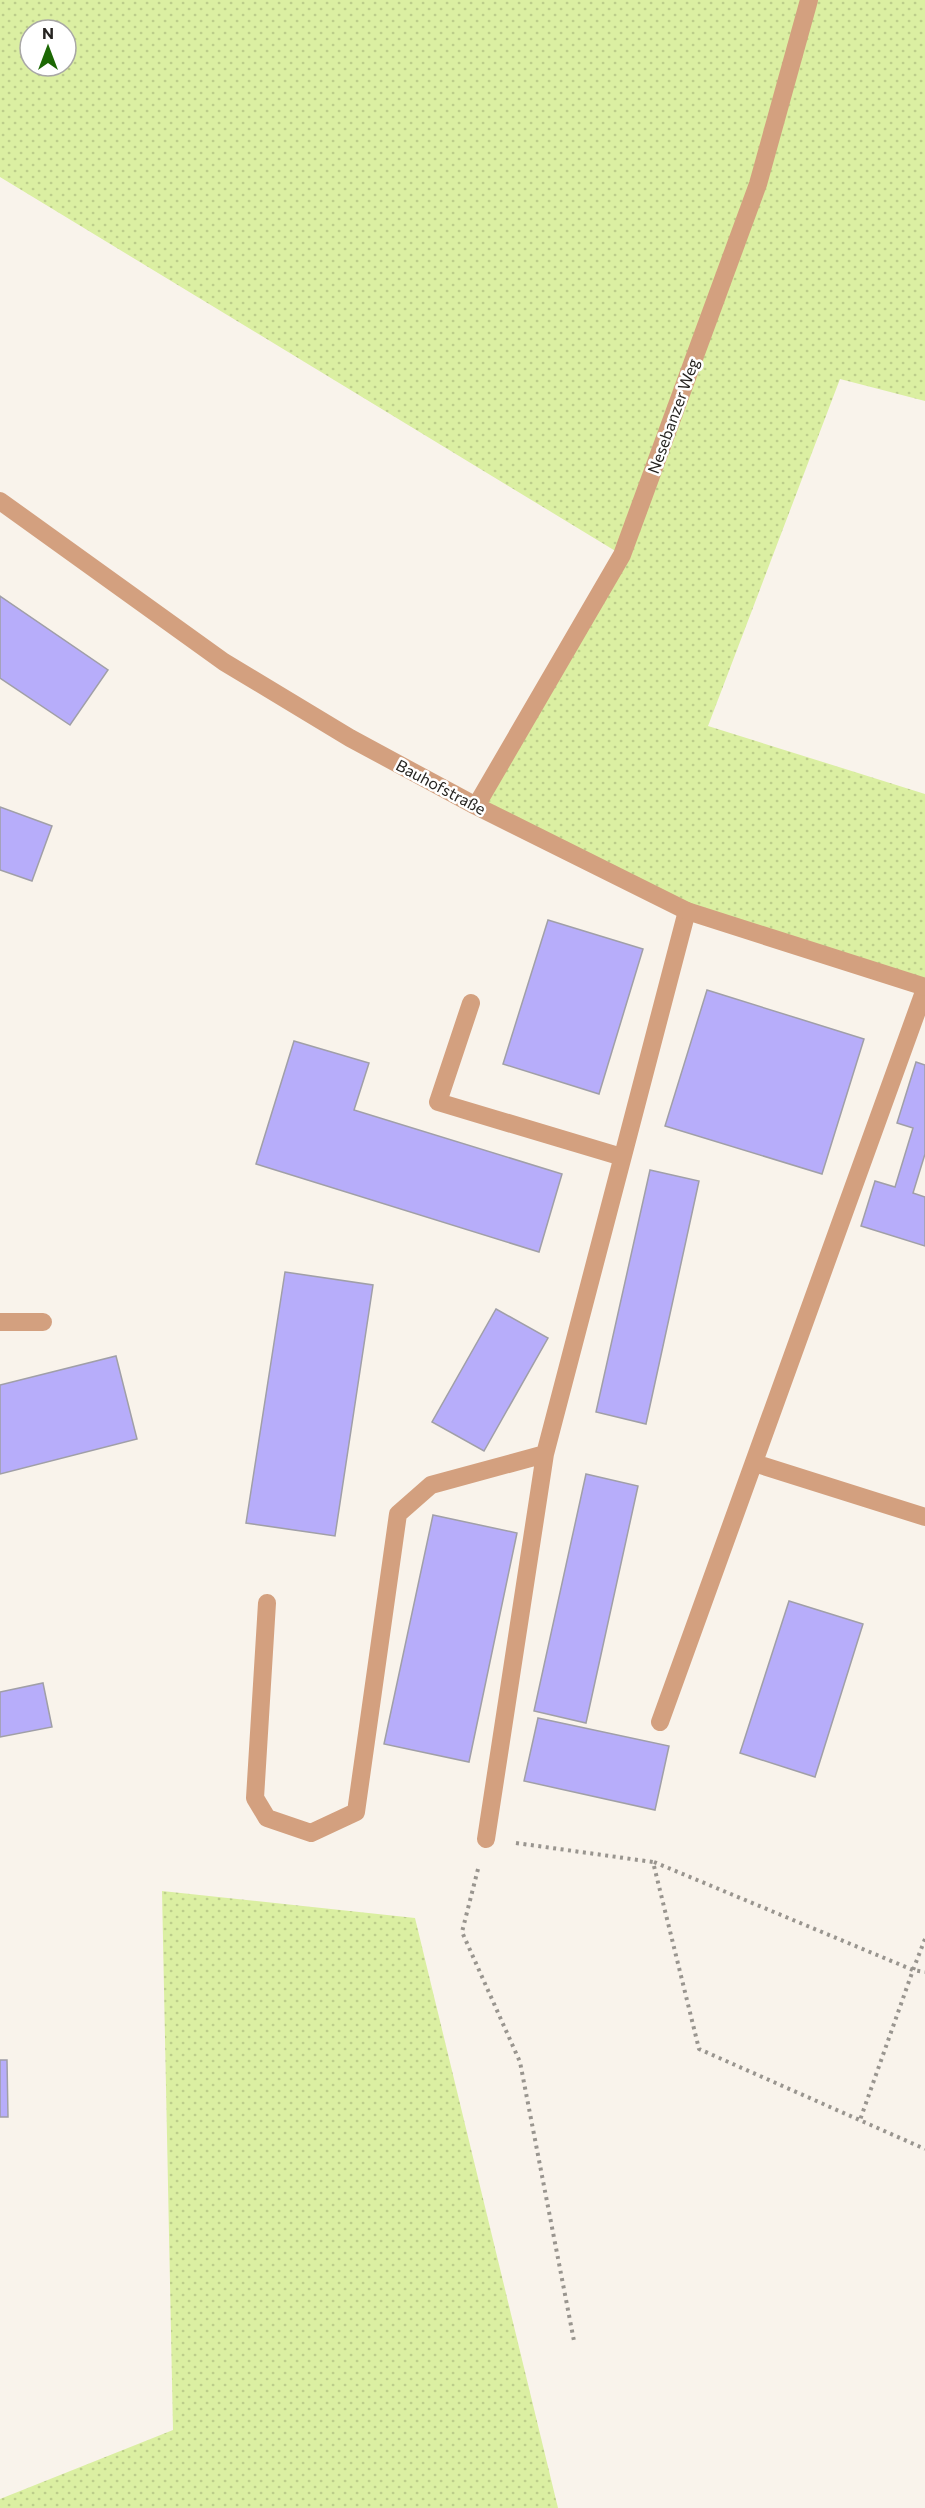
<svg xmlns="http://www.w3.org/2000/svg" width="925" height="2508" font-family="Commissioner,sans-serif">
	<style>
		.grass { fill: url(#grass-dots); fill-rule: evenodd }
		.building { fill: #b7adfa; stroke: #a09fa7; stroke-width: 1.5 }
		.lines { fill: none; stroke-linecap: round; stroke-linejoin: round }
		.path { stroke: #99958f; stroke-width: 4; stroke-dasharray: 3 4.5; stroke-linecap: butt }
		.service { stroke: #d3a07f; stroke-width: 18 }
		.minor { stroke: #d3a07f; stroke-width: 18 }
		.labels { text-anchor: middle; stroke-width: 5; stroke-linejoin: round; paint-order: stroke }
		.street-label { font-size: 16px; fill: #262421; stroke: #fff }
	</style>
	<defs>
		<pattern id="grass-dots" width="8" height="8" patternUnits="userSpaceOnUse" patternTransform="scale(1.5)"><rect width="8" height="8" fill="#dbefa2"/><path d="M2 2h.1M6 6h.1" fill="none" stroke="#bccd8b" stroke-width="1.8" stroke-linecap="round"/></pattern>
	</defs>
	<rect width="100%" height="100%" fill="#f9f3eb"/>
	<!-- grass -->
	<path class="grass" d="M0,0h925v401l-85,-22 -132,347 217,68v193l-238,-76 -211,-105 146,-251 -622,-378zM30,30h36v36h-36z
		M162,1891l253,27 143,590h-558v-9l173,-69z"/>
	<!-- building -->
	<path class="building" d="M0,596l108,74 -38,55 -70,-47z
		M0,807l52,19 -20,55 -32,-11z
		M548,920l95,29 -44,145 -96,-30z
		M707,990l157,49 -42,135 -157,-48z
		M294,1041l75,22 -15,47 208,64 -23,78 -283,-88z
		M916,1062l9,3v89l-12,39 12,4v49l-64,-20 14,-45 20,6 18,-59 -16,-5z
		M650,1170l49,11 -53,243 -50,-12z
		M285,1272l88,13 -38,251 -89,-13z
		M496,1309l52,29 -64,113 -52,-29z
		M116,1356l21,83 -137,35v-89z
		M586,1474l52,12 -52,237 -52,-12z
		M433,1515l84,18 -48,229 -85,-18z
		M789,1601l74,23 -48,153 -75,-24z
		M43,1683l9,44 -52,10v-45z
		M538,1718l131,28 -14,64 -131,-29z
		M0,2060h7l1,57h-8z"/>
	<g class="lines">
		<!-- path -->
		<path class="path" d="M516,1843l137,19 46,187 226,100
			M654,1862l259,108 -53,150
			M478,1869l-16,63 58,130 54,279
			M925,1939l-12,31 12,2"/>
		<!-- service -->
		<path class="service" d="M471,1003l-33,99 184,55
			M0,1322h43
			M754,1463l171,54
			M267,1603l-12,195 12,20 44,15 45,-21 42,-298 33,-29 114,-31
			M660,1722l265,-733
			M486,1839l59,-385 142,-543"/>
		<!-- minor -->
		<path class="minor" d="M0,501l224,161 126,76 126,68 211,105 238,76
			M476,806l146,-251 136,-371 51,-184"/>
	</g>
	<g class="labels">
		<!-- street labels -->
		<g class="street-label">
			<text transform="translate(673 416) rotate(-70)" y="6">Nesebanzer Weg</text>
			<text transform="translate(441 787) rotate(28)" y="6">Bauhofstraße</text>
		</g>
	</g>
	<!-- north arrow -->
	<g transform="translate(48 48)"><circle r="28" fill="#ffffff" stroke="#a8a7a6" stroke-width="1.5"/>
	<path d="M0-4.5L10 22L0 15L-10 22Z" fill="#1c6804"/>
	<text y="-9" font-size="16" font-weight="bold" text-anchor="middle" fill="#262421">N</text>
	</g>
</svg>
